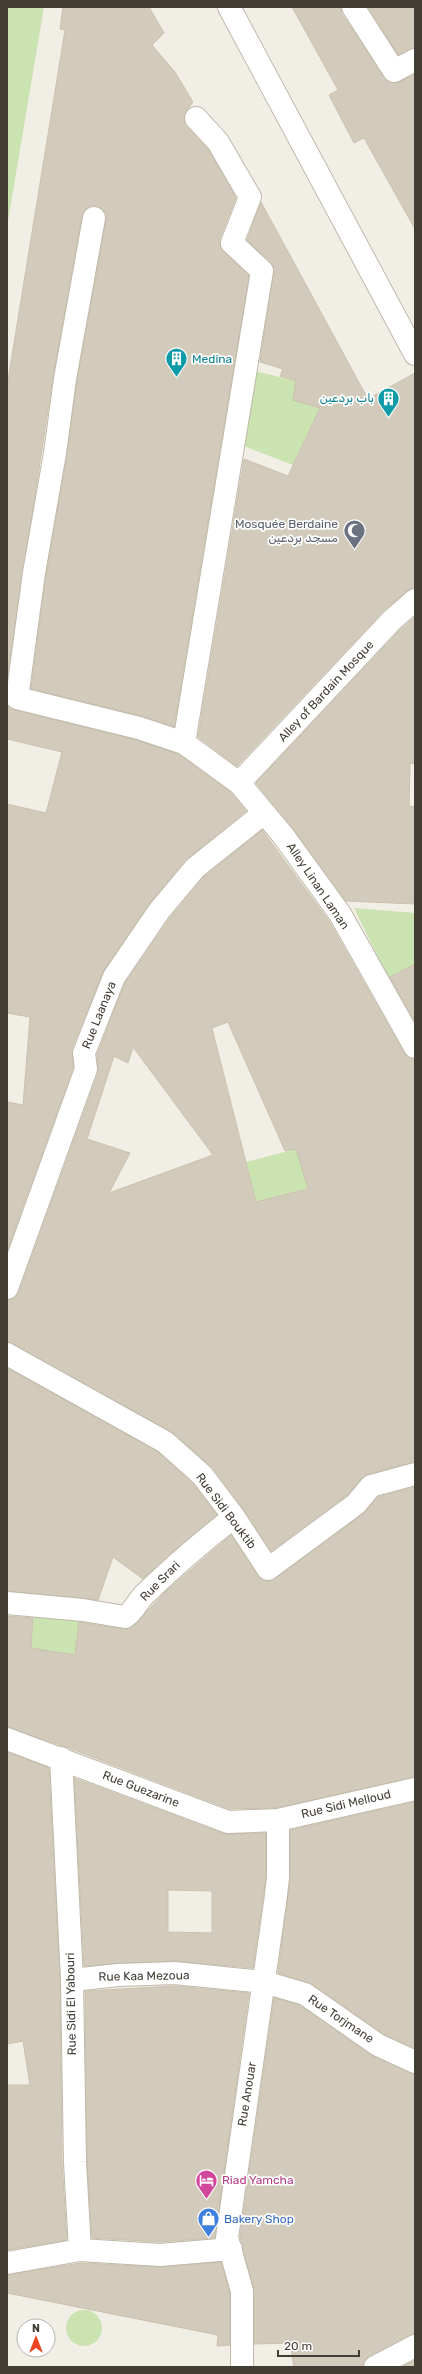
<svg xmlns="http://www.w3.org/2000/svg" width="422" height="2374" font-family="Rubik,'Noto Naskh Arabic',sans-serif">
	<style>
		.green { fill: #cbe3b0 }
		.building { fill: #d2cabb; stroke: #ccc1af; fill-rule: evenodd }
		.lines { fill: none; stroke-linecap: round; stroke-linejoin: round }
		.street-casing { stroke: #bfb8ab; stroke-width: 24 }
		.street { stroke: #fff; stroke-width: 22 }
		.labels { text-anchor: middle; stroke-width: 3.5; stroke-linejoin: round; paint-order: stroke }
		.culture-label { font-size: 12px; fill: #0d838f; stroke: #fff; text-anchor: start }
		.worship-label { font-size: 12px; fill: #5b616d; stroke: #fff; text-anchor: end }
		.street-label { font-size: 12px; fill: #433e35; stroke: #fff }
		.hotel-label { font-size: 12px; fill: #b23c85; stroke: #fff; text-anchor: start }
		.shop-label { font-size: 12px; fill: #366cbe; stroke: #fff; text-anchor: start }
	</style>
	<rect width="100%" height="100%" fill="#f1eee5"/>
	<!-- green -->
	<path class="green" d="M7,7h37l-37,220z
		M255,371l41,10 60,-4 12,22 -4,2 -22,36 -30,-13 -19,41 -49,-19z
		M354,908l61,5v51l-27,14z
		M296,1149l33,34 -73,19 -10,-40z
		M34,1611l46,6 -5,38 -44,-7z
		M66 2328a18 18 0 1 1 36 0a18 18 0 1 1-36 0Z"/>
	<!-- building -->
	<path class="building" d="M63,7h86l15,26 -12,12 23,27 18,30 -9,12 1,11 23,24 28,49 -16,40v8l29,30 -75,451 -32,-11 -111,-27 15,-114 21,-120 10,-74 29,-161v-7l-9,-7h-8l-7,10 -29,161 -46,302v-293l58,-356 -5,-1z
		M292,7h49l1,7 46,68h11l16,-8v155l-51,-91 -10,5 -25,-48 9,-5z
		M368,7h47v41l-17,7z
		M261,202l107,197 47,-26v215l-8,3 -24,20 -146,155 -39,-29 46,-278 44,17 32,-68 -27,-8 3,-19 -16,-5 3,-7 -23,-7 14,-95 -27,-27z
		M415,617v146l-5,1 -1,42 6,1v97l-69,-3 -54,-74 -36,-44 145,-154z
		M7,705l7,5 122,30 42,14 52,38 16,19 -61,49 -36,44 -45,66 -32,78 1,20 -66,183v-149l16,3 7,-88 -23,-4v-209l39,9 16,-61 -55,-13z
		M262,830l67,91 75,132 5,5 6,1v403l-48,12 -20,21 -76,56 -27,-41 -32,-43 -39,-34 -166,-91v-42l8,-2 4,-6 79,-219 -1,-18 28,-72 44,-64 35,-42zM228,1022l57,129 11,-2 12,40 -52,13 -44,-174zM133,1047l80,108 -104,38 21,-40 -43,-14 27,-83 14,7z
		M415,964v58l-25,-45z
		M7,1368l151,84 35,32 24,31 -74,64 -30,-22 -15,43 -91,-9z
		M415,1487v290l-139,31 -46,1 -164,-62 -59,-20v-111l26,2 -2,30 44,7 4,-33 44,7 9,-2 34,-36 65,-56 27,41 5,4 7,1 93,-67 15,-17z
		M7,1752l42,16 11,212 2,182 5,78 -60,10v-165h23l-7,-44 -16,3z
		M74,1778l150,56 42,-1v44l-13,91 -78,-7 -91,5zM168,1890l44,1v42l-44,-1z
		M415,1802v246l-31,-14 -72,-50 -34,-11 12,-94v-49z
		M175,1986l74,7 -34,245 -55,4 -68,-4 -5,-76 -2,-171z
		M274,1998l26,7 71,50 44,19v260l-46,22 -5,5 -1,6h-69l-4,-24 -36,1v-53l-14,-54z
		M221,2262l9,31v52l-13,1 1,-11 -211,-42v-18l74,-12 78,4z
		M415,2360v7h-13z"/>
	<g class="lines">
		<defs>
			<path id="street" d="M229,7l186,347
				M353,7l41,64 21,-11
				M94,218l-29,161 -10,74 -21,120 -17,125 122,30 45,15 55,40 43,51 58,80 75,133
				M184,743l78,-472 -30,-28 18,-46 -32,-55 -22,-24
				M239,783l153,-163 23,-20
				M7,1288l79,-219 -2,-16 30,-76 45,-66 36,-43 69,-55
				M7,1354l158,88 37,33 32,42 34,52 88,-65 15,-18 44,-12
				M7,1603l76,7 42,7c10,-6 13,-18 22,-25 28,-27 56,-51 87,-75
				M7,1739l221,83 50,-2 137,-31
				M61,1758l11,222 3,182 5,88
				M72,1980l46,-5 57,-2 89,9 41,12 73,51 37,17
				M7,2263l73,-13 80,5 71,-6
				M242,2367v-76l-15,-53 48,-335 3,-25v-58
				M375,2367l40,-21"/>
		</defs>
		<!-- street casing -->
		<use href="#street" class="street-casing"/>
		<!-- street -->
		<use href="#street" class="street"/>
	</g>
	<!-- icons -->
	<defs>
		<symbol id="building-pin" viewBox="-11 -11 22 30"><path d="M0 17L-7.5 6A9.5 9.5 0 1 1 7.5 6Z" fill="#0f9aa8" stroke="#fff"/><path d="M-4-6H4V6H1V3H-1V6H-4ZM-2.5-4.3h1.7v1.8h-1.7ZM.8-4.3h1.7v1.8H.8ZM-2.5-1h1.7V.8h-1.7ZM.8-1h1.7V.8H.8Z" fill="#fff"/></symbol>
		<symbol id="mosque-pin" viewBox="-11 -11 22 30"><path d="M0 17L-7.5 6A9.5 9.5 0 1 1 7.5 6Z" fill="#6b7280" stroke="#fff"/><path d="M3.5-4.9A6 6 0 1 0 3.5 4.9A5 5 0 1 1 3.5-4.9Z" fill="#fff"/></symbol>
		<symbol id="hotel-pin" viewBox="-11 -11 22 30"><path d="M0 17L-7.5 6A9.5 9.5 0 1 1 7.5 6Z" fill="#d1479c" stroke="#fff"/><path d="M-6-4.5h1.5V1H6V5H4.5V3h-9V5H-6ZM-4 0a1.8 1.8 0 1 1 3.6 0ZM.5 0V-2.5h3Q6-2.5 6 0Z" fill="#fff"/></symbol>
		<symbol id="shop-pin" viewBox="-11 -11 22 30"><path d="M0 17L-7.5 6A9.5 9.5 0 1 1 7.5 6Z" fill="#3f7fe0" stroke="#fff"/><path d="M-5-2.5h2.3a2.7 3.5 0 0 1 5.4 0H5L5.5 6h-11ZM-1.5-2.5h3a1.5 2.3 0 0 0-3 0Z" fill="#fff"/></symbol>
	</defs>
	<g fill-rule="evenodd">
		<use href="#building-pin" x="164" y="346" width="25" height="34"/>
		<use href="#building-pin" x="376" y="386" width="25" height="34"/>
		<use href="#mosque-pin" x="342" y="518" width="25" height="34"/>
		<use href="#hotel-pin" x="194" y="2168" width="25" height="34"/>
		<use href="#shop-pin" x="196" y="2206" width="25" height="34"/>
	</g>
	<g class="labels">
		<!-- culture labels -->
		<g class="culture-label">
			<text x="192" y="363">Medina</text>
			<text x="374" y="402" text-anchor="end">باب بردعين</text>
		</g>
		<!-- worship labels -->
		<g class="worship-label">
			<text x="338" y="528">Mosquée Berdaine<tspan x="338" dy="14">مسجد بردعين</tspan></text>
		</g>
		<!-- street labels -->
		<g class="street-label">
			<text transform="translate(326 691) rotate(-47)" y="4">Alley of Bardain Mosque</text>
			<text transform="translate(318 886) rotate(56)" y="4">Alley Linan Laman</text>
			<text transform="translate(99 1015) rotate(-68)" y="4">Rue Laanaya</text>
			<text transform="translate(226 1511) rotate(53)" y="4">Rue Sidi Bouktib</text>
			<text transform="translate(160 1581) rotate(-45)" y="4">Rue Srari</text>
			<text transform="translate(141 1789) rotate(21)" y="4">Rue Guezarine</text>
			<text transform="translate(346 1804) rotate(-13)" y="4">Rue Sidi Melloud</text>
			<text transform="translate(144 1976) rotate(-1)" y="4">Rue Kaa Mezoua</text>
			<text transform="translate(71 2004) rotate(-91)" y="4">Rue Sidi El Yabouri</text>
			<text transform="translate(341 2019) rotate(34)" y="4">Rue Torjmane</text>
			<text transform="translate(247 2094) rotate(-81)" y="4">Rue Anouar</text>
		</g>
		<!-- hotel labels -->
		<g class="hotel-label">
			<text x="222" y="2184">Riad Yamcha</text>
		</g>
		<!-- shop labels -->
		<g class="shop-label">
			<text x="224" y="2223">Bakery Shop</text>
		</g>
	</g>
	<!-- border -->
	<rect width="422" height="2374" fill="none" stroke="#433e35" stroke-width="16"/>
	<!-- north arrow -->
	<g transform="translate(36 2338)"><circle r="19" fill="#ffffff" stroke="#b4b2ae"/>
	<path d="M0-3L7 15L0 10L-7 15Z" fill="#ec4421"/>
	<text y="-6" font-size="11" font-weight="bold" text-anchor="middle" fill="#433e35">N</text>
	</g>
	<!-- scale -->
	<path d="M278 2350v6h81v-6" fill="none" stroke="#433e35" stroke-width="2"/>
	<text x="284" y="2350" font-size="12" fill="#433e35" stroke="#ffffff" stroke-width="3" paint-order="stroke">20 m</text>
</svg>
